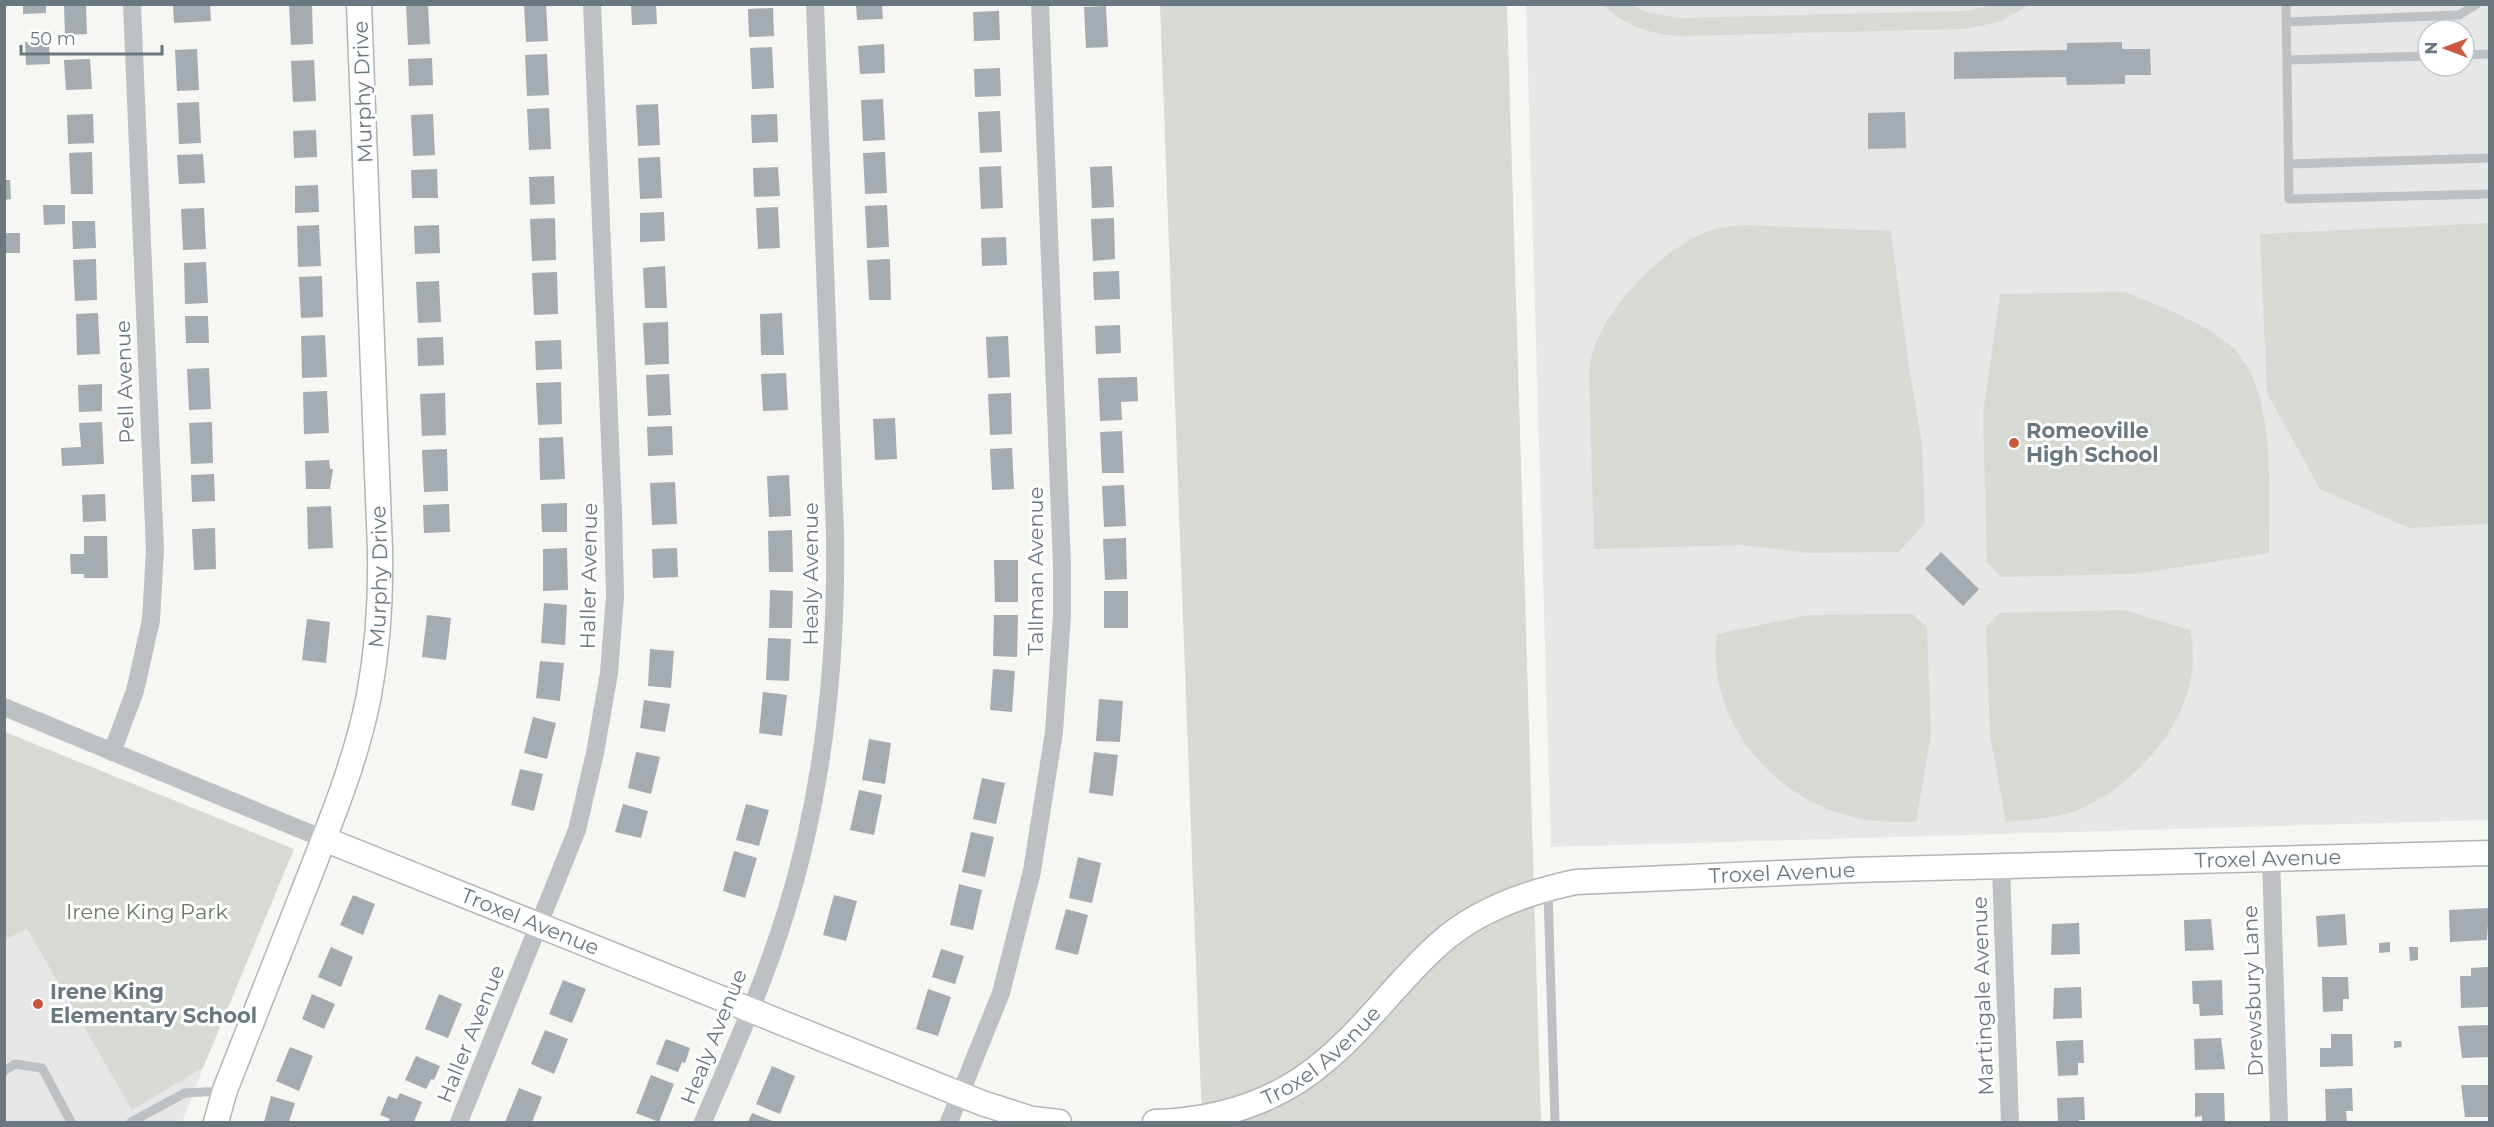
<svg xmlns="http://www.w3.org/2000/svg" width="2494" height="1127" font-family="Montserrat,sans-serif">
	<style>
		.built { fill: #e6e7e6; fill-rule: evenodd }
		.green { fill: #d6dad3 }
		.building { fill: #a5acb1 }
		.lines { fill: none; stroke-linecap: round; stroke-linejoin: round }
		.secondary-casing { stroke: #b0b5b8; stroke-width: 27 }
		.lane { stroke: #bdc1c4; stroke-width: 9 }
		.street { stroke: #bdc1c4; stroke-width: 18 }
		.secondary { stroke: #fff; stroke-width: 24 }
		.poi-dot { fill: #cc573d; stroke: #fff; stroke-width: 2 }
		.labels { text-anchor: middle; stroke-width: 6; stroke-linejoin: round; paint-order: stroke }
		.street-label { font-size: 21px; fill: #697780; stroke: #fff }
		.poi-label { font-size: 21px; font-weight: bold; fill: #697780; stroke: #fff; text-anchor: start }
		.park-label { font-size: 21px; fill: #6b7867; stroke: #fff }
	</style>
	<rect width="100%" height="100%" fill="#f6f6f3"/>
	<!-- built -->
	<path class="built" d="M1526,5h963v815l-938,27zM2428,30h36v36h-36z
		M27,929l105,181 71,-42 -21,54h-177v-182z"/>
	<!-- green -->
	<path class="green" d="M1160,5h347l34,1117h-339z
		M1603,5h28l18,8 30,5 285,-7 31,-6h34l-29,17 -36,7 -284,7c-30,-2 -55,-10 -77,-31z
		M2489,223v301l-80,4 -89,-39 -53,-96 -7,-159z
		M1744,225l147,6 18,136 13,77 3,79 -26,29 -91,1 -65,-8 -149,4 -5,-178c5,-54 67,-116 114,-138 13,-5 27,-7 41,-8z
		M2124,292c28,10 90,35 110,57 44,46 34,144 35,204l-134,21 -134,3 -14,-15 -4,-148 17,-120z
		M2124,610l66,20c18,75 -47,152 -112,180 -21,9 -50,9 -72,12l-16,-87 -4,-108 13,-14z
		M1913,614l14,13 4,108 -15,87c-26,1 -52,-1 -77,-9 -74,-23 -133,-100 -122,-179l92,-19z
		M5,732l289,117 -91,219 -71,42 -105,-181 -22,11z"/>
	<!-- building -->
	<path class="building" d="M23,4h23v9l-23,1z
		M173,4h37l1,17 -37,2z
		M289,4h23l1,40 -22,1z
		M406,4h22l2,40 -22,1z
		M524,4h22l2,37 -22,1z
		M631,4h25l1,20 -25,1z
		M856,4h26l1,15 -26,1z
		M64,5h22l1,29 -22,1z
		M1106,6l2,41 -22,1 -2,-41z
		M773,8l1,28 -25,1 -1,-28z
		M999,11l1,29 -26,1 -1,-29z
		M25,42h24l1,22 -24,1z
		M2122,42v7h28l1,26h-26v9l-58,1 -1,-8 -112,2v-27l113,-2v-7z
		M884,44l1,29 -25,1 -2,-28z
		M772,47l2,41 -22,1 -2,-41z
		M197,49l2,41 -22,1 -2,-41z
		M547,54l2,41 -22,1 -2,-41z
		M432,58l1,27 -24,1 -1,-27z
		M90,59l2,30 -26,1 -2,-30z
		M314,60l2,41 -23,1 -2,-41z
		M1000,68l1,28 -26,1 -1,-28z
		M883,99l2,41 -22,1 -2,-41z
		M199,102l2,41 -22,1 -2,-41z
		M658,104l2,41 -22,1 -2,-41z
		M549,108l2,41 -22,1 -2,-41z
		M1000,111l2,41 -22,1 -2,-41z
		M1905,112l1,36 -38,1v-36z
		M93,114l1,29 -26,1 -1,-29z
		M433,114l2,41 -22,1 -2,-41z
		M777,114l1,28 -26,1 -1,-28z
		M316,130l1,27 -23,1 -1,-27z
		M92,152l1,42h-22l-2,-41z
		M885,152l2,41 -22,1 -2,-41z
		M203,154l2,29 -26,1 -2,-29z
		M660,157l2,41 -22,1 -2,-41z
		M1001,166l2,42 -22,1 -2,-42z
		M1112,166l2,41 -22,1 -2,-41z
		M778,167l2,29 -26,1 -1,-29z
		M437,169l1,29h-26l-1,-28z
		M554,176l1,28 -25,1 -1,-28z
		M4,180h6l1,19 -7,1z
		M318,185l1,27 -24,1v-27z
		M43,205h22v19l-21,1z
		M887,205l2,42 -22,1 -2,-42z
		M778,207l2,41 -22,1 -2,-41z
		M204,208l2,41 -23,1 -2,-41z
		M664,212l1,29 -25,1v-29z
		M555,218l1,42 -24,1 -2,-42z
		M1114,218l1,41 -22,2 -2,-42z
		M72,221h23l1,27 -23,1z
		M319,225l2,41 -23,1 -1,-41z
		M439,225l1,28 -25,1 -1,-28z
		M4,233h16v20h-16z
		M1006,237l1,28 -25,1 -1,-28z
		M96,259l1,41 -22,1 -2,-41z
		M890,259l1,41h-22l-2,-40z
		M206,262l2,41 -23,1 -1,-41z
		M665,266l2,42h-22l-2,-40z
		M1119,271l1,28 -26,1 -1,-28z
		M557,272l1,42 -24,1 -2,-42z
		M322,276l1,41 -22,1 -2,-41z
		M439,281l2,41 -23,1 -2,-41z
		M98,313l2,41 -23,1 -1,-41z
		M782,313l2,42h-23l-1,-41z
		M185,316h23l1,27h-23z
		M668,322l1,42 -24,1 -2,-42z
		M1120,325l1,28 -25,1 -1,-28z
		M325,335l2,42 -25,1 -1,-42z
		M1008,336l2,41 -22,1 -2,-41z
		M443,337l1,28 -26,1 -1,-28z
		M561,340l1,29 -26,1 -1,-29z
		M209,368l2,41 -22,1 -2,-41z
		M786,373l2,37 -25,1 -2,-37z
		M669,374l2,41 -23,1 -2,-41z
		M1137,377l1,24 -17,1 1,18 -22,1 -2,-43z
		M561,382l1,42 -24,1 -2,-42z
		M102,384v27l-23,1 -1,-27z
		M327,391l2,42 -25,1 -1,-42z
		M445,393l1,42 -24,1 -2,-42z
		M1011,393l1,41 -22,1 -2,-41z
		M895,418l2,41 -22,1 -2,-41z
		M102,422l2,42 -42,2 -1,-18 20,-1 -2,-24z
		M212,422l1,41 -22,1 -2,-41z
		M672,426l1,29 -25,1 -1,-29z
		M1122,431l2,42h-22l-2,-41z
		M563,437l2,42 -25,1 -1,-42z
		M1012,448l2,41 -22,1 -2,-41z
		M447,449l1,42 -24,1 -2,-42z
		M329,460l1,9h3l-3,20h-24l-1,-28z
		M214,474l1,27 -23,1 -1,-27z
		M789,475l2,41 -22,1 -2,-41z
		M675,482l2,42 -25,1 -2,-42z
		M1124,485l2,41 -22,1 -2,-41z
		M105,494l1,27 -23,1 -1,-27z
		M567,503v29h-25l-1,-28z
		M449,504l1,28 -26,1 -1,-28z
		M331,506l2,42 -25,1 -1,-42z
		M215,528l1,41 -22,1 -2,-41z
		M792,530l1,42h-24l-1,-41z
		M84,536h23l1,42h-24v-4h-13l-1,-20h14z
		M1126,538l1,41 -22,1 -2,-41z
		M567,548l1,42 -25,1v-42z
		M677,548l1,29 -25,1 -1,-29z
		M1941,552l38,37 -16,17 -38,-37z
		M994,560h24v42h-23z
		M770,590l23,1 -1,37h-23z
		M1104,591h24v37h-24z
		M544,603l23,2 -2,40 -24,-2z
		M427,615l24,3 -5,42 -24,-3z
		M994,615h24l-1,42 -24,-1z
		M307,619l23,3 -4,41 -24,-3z
		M768,638l23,1 -2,42 -23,-1z
		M650,649l24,2 -3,37 -23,-2z
		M540,661l24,2 -4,38 -24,-3z
		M993,669l22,2 -3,41 -22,-2z
		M763,692l24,3 -5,41 -23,-3z
		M1099,699l24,2 -3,41 -24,-1z
		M644,700l26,4 -5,28 -25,-4z
		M533,717l23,6 -9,36 -23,-6z
		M869,739l22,4 -6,41 -23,-4z
		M636,752l24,5 -9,37 -23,-6z
		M1094,752l24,3 -5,41 -24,-3z
		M520,769l23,5 -9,37 -23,-6z
		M982,778l23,5 -9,41 -23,-5z
		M859,790l23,5 -8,40 -24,-5z
		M623,804l25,7 -7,27 -26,-6z
		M746,804l23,6 -10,36 -23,-6z
		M971,832l23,5 -9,40 -23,-5z
		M734,851l23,7 -12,40 -22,-7z
		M1078,857l23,6 -9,40 -23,-5z
		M959,884l23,6 -9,40 -23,-5z
		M353,895l22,9 -12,31 -23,-10z
		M834,895l23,6 -11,40 -23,-6z
		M2489,908l-2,32 -37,2 -1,-32z
		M1066,909l22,6 -10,40 -23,-6z
		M2345,914l2,31 -29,2 -2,-31z
		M2211,919l3,31 -29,1 -1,-31z
		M2079,923l1,31 -29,1 1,-31z
		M2390,942v10l-11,1v-10z
		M331,947l22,10 -12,30 -23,-10z
		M2409,947h9v13l-8,1z
		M941,949l23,7 -9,28 -23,-7z
		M2488,967l1,40 -28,1 -1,-32h11v-8z
		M2322,977h26l1,22h-6v12l-20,1z
		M563,980l23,9 -14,34 -23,-9z
		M2222,980l1,35 -23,1 -1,-12h-6l-1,-23z
		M2081,987l1,31 -29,1 1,-31z
		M928,989l23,8 -13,39 -22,-7z
		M312,994l23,10 -11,25 -22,-10z
		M439,994l23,10 -14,34 -23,-9z
		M2489,1025l1,32 -28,1 -4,-32z
		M545,1030l23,9 -14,35 -23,-10z
		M2331,1034h21l1,32 -33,1v-19h11z
		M2221,1038l4,31 -30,1 -1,-31z
		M666,1039l24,9 -5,15 -3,-1 -4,10 -22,-8z
		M2083,1040l1,23h-6v12l-20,1 -2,-35z
		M2394,1041h7l1,6 -8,1z
		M290,1047l23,9 -14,35 -23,-10z
		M416,1056l24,10 -6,14 -3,-1 -5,10 -21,-9z
		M772,1066l23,10 -15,38 -24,-10z
		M651,1075l23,9 -15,38 -23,-9z
		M2461,1085h29v32h-25z
		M519,1088l23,9 -10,25h-27z
		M2352,1088l1,23h-7l1,11h-21l-1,-33z
		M400,1093l22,9 -8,20h-26l2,-3 -10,-4 8,-19 9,3z
		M2195,1093h29l1,29h-23v-6l-7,1z
		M271,1096l24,7 -6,19h-25z
		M2084,1097l1,23h-6v2h-21l-1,-24z
		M752,1113l23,9h-27z"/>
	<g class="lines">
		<defs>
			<g id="secondary">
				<path id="s1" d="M324,839l658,264 50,16 27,3"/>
				<path id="s2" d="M216,1122l9,-32c28,-71 56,-142 84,-213 23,-59 48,-119 60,-182 9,-48 12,-96 11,-145l-21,-546"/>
				<path id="s3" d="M1155,1122c63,-2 123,-20 171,-62 42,-35 73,-81 114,-117 37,-33 88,-51 136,-61l276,-12 638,-17"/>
			</g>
		</defs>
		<!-- secondary casing -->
		<use href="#secondary" class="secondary-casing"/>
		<!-- lane -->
		<path class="lane" d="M2286,4l3,195 201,-5
			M2286,22l173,-7 18,-11
			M2464,55l26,-1
			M2287,60l141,-4
			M2288,164l202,-6
			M1548,891l7,231
			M4,1071l11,-7 27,4 29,54
			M131,1122l54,-29 38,-2"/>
		<!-- street -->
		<path class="street" d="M4,707l320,132
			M112,752l23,-61 16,-71 4,-70 -23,-546
			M2271,858l8,264
			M2001,868l9,254
			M459,1122l118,-292 18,-77 14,-80 6,-77 -2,-83 -21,-509
			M703,1122c29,-68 60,-136 82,-207 39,-124 52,-252 50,-382l-20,-529
			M949,1122l52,-129 31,-122 22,-139 8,-117v-50l-22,-561"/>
		<!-- secondary -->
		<use href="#secondary" class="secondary"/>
	</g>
	<!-- markers -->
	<g class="poi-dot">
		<circle cx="2014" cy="443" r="6"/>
		<circle cx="38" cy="1004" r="6"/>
	</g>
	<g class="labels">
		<!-- street labels -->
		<g class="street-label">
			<text transform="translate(363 92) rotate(-92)" y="7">Murphy Drive</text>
			<text transform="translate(125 382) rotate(-92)" y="7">Pell Avenue</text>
			<text transform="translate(1036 571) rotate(-90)" y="7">Tallman Avenue</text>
			<text transform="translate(811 574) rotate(-90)" y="7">Healy Avenue</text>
			<text transform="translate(589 576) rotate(-89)" y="7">Haller Avenue</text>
			<text dy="7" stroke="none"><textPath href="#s2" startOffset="573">Murphy Drive</textPath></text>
			<text dy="7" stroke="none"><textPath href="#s3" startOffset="1192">Troxel Avenue</textPath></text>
			<text dy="7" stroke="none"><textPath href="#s3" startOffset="706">Troxel Avenue</textPath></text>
			<text dy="7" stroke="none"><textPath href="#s1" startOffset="222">Troxel Avenue</textPath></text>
			<text transform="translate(2253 991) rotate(-92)" y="7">Drewsbury Lane</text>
			<text transform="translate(1983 996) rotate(-92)" y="7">Martingale Avenue</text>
			<text transform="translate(471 1034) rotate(-68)" y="7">Haller Avenue</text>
			<text transform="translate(714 1037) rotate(-68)" y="7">Healy Avenue</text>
			<text dy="7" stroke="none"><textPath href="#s3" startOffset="184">Troxel Avenue</textPath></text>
		</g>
		<!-- poi labels -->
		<g class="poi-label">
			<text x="2026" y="438">Romeoville<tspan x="2026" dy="24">High School</tspan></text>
			<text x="50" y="999">Irene King<tspan x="50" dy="24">Elementary School</tspan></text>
		</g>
		<!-- park labels -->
		<g class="park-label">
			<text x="147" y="919">Irene King Park</text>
		</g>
	</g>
	<!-- border -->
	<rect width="2494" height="1127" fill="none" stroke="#697780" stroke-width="12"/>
	<!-- north arrow -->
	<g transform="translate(2446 48) rotate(270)"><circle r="28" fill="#ffffff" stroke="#c3c9cc" stroke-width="1.5"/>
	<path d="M0-4.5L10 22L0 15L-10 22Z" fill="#cc573d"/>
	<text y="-9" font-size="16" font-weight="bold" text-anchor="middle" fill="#697780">N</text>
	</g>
	<!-- scale -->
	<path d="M21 45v9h141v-9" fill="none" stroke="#697780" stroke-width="3"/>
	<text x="30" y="45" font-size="18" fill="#697780" stroke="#ffffff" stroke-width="4.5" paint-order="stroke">50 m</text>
</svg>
